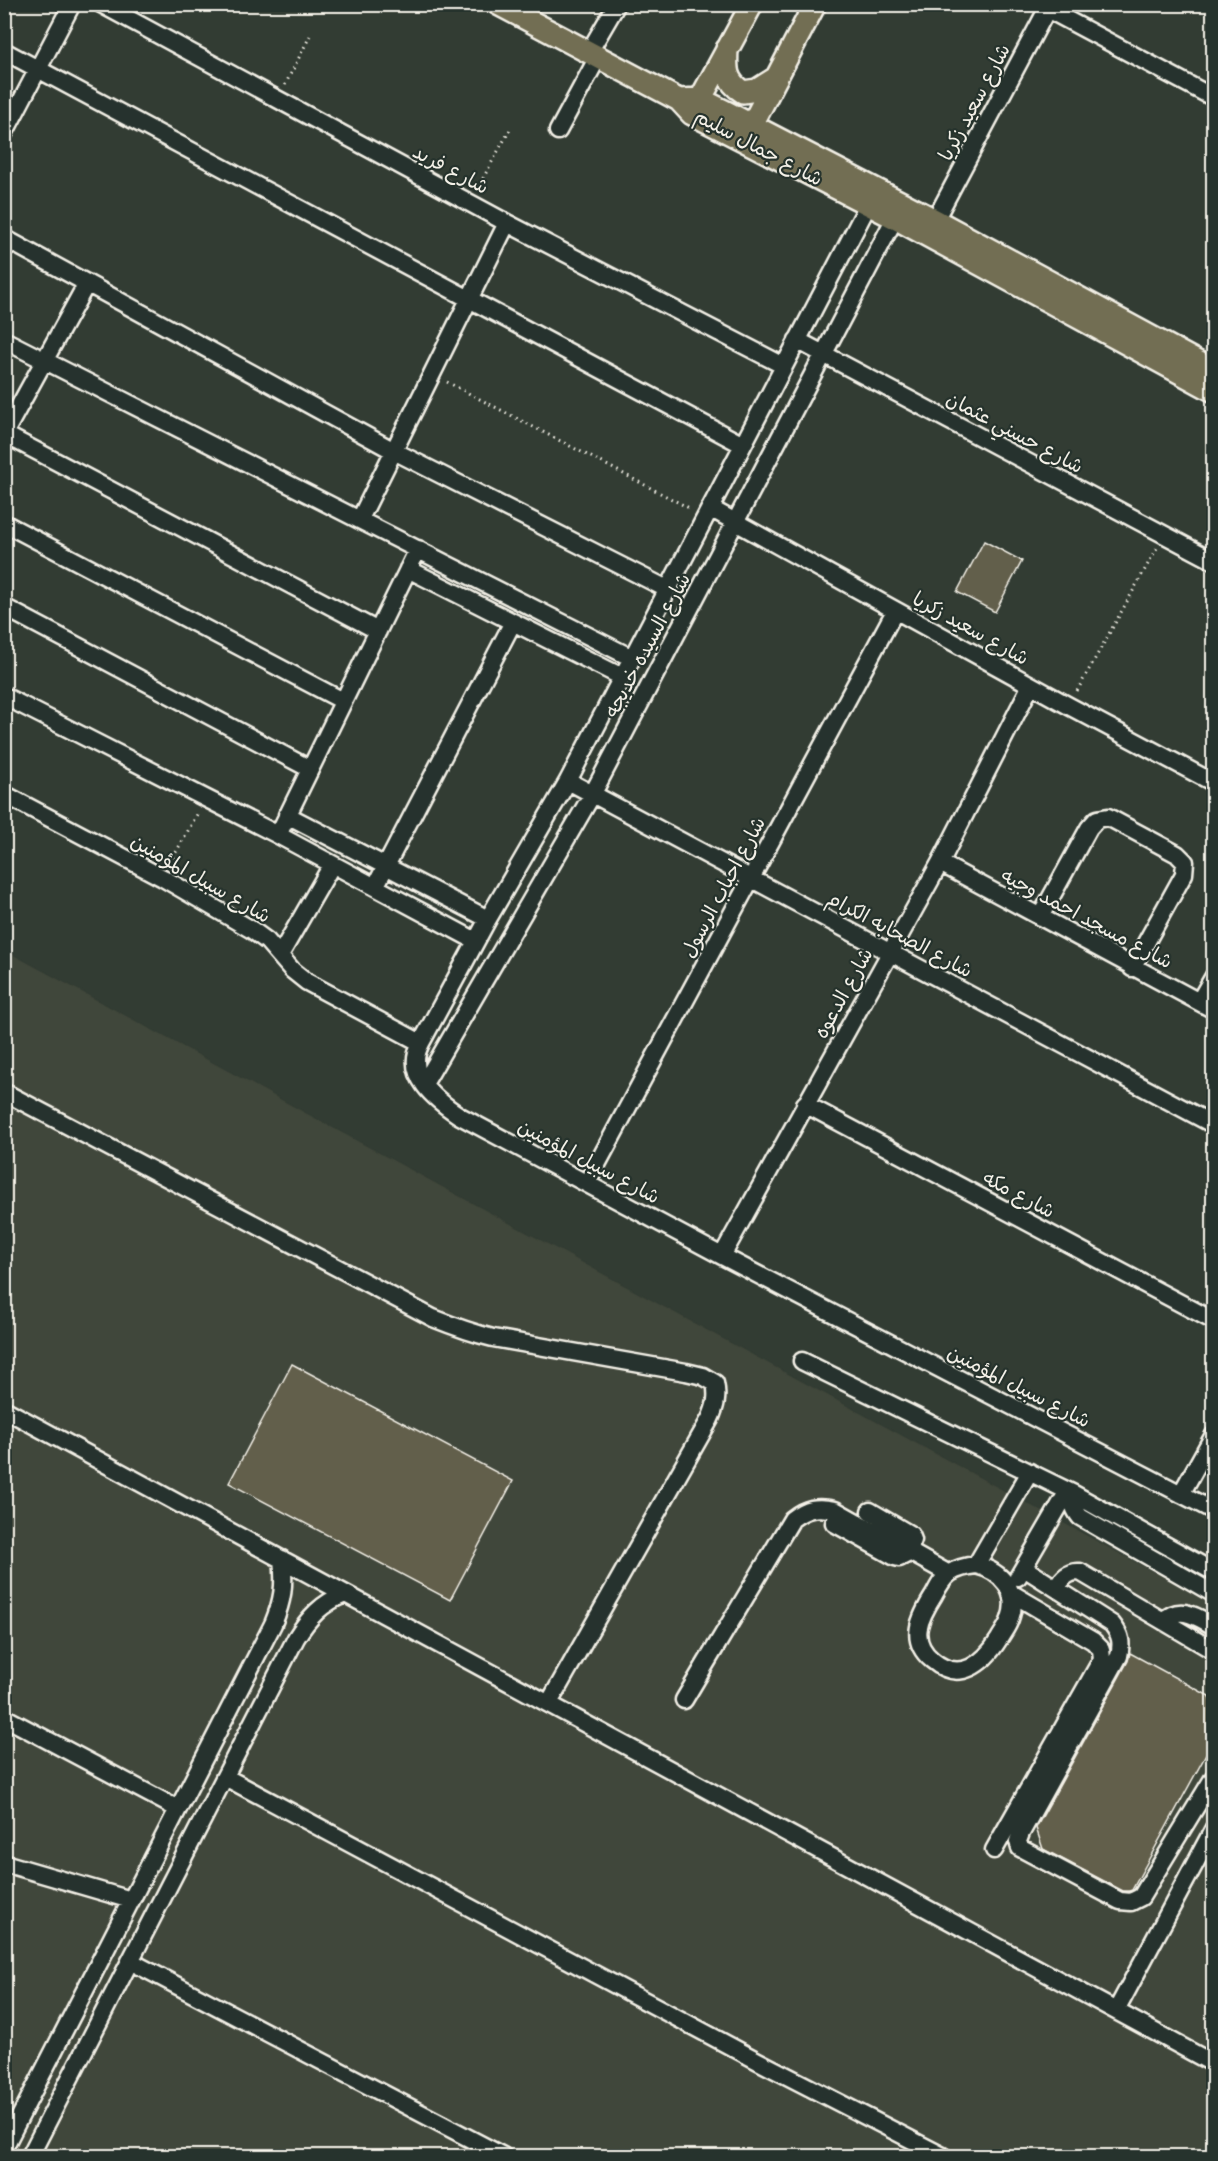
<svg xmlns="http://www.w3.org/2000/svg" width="1218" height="2161" font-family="Sriracha,'Playpen Sans Arabic',sans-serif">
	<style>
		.built { fill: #40463a }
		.building { fill: #625e4b; stroke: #f4f1e8; stroke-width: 1.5 }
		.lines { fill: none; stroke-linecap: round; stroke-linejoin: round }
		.minor-casing { stroke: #f4f1e8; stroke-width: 21 }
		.major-casing { stroke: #f4f1e8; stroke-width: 26 }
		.path { stroke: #f4f1e8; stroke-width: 3; stroke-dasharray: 1.5 4.5; stroke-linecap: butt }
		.minor { stroke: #26332d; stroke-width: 16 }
		.major { stroke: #726e52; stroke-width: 21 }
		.labels { text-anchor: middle; stroke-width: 4.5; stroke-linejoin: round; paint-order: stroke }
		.street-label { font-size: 20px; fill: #f4f1e8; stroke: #26332d }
	</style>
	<rect width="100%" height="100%" fill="#323c33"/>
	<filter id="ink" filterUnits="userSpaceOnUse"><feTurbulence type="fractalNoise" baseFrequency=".0167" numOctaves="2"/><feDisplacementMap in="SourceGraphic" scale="12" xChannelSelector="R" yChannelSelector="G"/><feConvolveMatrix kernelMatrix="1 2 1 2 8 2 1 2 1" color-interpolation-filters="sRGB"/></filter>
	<g filter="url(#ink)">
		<!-- built -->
		<path class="built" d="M4,950l1209,654v552h-1208z"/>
		<!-- building -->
		<path class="building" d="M984,541l38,20 -27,51 -38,-20z
			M292,1364l221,117 -63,119 -221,-117z
			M1130,1653l79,43 5,18v26l-82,150 -3,1h-6l-80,-42 -7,-21 92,-167z"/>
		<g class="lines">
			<defs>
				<path id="minor" d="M101,4l406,219 277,143
					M1047,9l167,89
					M4,51l739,394
					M589,52l28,-48
					M558,131l40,-74
					M4,134l68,-130
					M935,220l115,-216
					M4,238l390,213 273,138
					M4,340l628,318
					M797,340l417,221
					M4,434l374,197
					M4,434l83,-151
					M710,508l359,198 145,77
					M360,519l147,-296
					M4,523l339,178
					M408,569l214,108
					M4,607l306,162
					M4,696l274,139 198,106
					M568,781l646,344
					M4,794l159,84 89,52 15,11 25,29 15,12 114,61c-18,32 15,57 39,73l262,140 492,255
					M287,815l201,104
					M278,835l140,-286
					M940,863l274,147
					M375,887l138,-265
					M1040,917l49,-89 8,-9 11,-2 69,37 8,8 -1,12 -52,94
					M280,955l52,-90
					M1199,1002l15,-26
					M421,1043l67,-124 80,-138 300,-576
					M424,1084l168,-289 303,-577
					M4,1092l429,226c20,8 39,15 60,20l193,34 17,4 12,7c3,13 1,23 -5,36l-161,284
					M805,1104l409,217
					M587,1183l308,-572
					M722,1256l218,-393 91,-178
					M802,1361l272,133 140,78
					M4,1409l1210,655
					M1074,1494c-2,10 0,15 6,23l134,77
					M1181,1494l33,-59
					M834,1523l61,34 4,1 8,-4 6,-14 -2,-5 -41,-24
					M976,1565c25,6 44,27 34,54 -2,7 -7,13 -11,20 -15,24 -39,45 -67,21 -24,-20 -12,-43 2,-65 4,-8 8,-16 16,-22 8,-5 16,-7 26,-8z
					M976,1565l54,-93
					M1024,1568l88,56c9,11 10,19 7,32l-98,177 -3,8 2,7 100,53 11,1 10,-5 73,-120
					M1018,1577l50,-86
					M1056,1588c7,-10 12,-17 24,-16l134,79
					M1163,1621c17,-17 34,-4 51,5
					M684,1700l108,-181c14,-11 25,-13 43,-9l114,64
					M4,1717l174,92
					M225,1777l533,284 185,95
					M994,1850l108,-191 -1,-10 -8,-8 -82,-48
					M4,1863l127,37
					M130,1961l373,195
					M1116,2011l98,-183
					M4,2148l269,-524c10,-24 12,-39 9,-65
					M30,2156l266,-518c13,-21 26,-35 49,-44"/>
				<path id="major" d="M498,4l181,96 13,14 203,104 319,173
					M727,49c-1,19 -2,32 16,43l14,-2 19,-12
					M679,100l21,-1 26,13 209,108 279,151
					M695,109l57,-105
					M745,138l70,-134"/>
			</defs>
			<!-- minor casing -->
			<use href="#minor" class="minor-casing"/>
			<!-- major casing -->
			<use href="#major" class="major-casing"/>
			<!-- path -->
			<path class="path" d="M285,85l25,-49
				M477,189l34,-61
				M447,382l244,127
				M1077,691l80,-143
				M170,863l29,-52"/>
			<!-- minor -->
			<use href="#minor" class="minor"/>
			<!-- major -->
			<use href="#major" class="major"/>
		</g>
	</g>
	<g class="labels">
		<!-- street labels -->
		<g class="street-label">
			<text transform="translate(974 102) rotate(-62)" y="7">شارع سعيد زكريا</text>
			<text transform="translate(759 147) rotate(28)" y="7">شارع جمال سليم</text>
			<text transform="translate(451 169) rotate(28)" y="7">شارع فريد</text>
			<text transform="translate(1015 432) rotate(28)" y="7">شارع حسني عثمان</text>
			<text transform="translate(971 628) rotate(29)" y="7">شارع سعيد زكريا</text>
			<text transform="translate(647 645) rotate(-62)" y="7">شارع السيده خديجه</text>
			<text transform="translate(201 878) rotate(30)" y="7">شارع سبيل المؤمنين</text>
			<text transform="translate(723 887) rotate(-62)" y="7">شارع احباب الرسول</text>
			<text transform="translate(1087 918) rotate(28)" y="7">شارع مسجد احمد وجيه</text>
			<text transform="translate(900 934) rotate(28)" y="7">شارع الصحابه الكرام</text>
			<text transform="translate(843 993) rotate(-61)" y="7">شارع الدعوه</text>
			<text transform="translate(589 1161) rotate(28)" y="7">شارع سبيل المؤمنين</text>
			<text transform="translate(1019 1194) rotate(28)" y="7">شارع مكه</text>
			<text transform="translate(1019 1386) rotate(27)" y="7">شارع سبيل المؤمنين</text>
		</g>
	</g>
	<!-- margin -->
	<rect width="1218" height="2161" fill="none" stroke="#26332d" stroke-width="24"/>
	<rect x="12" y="12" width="1194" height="2137" fill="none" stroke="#f4f1e8" stroke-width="2" filter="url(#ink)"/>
</svg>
